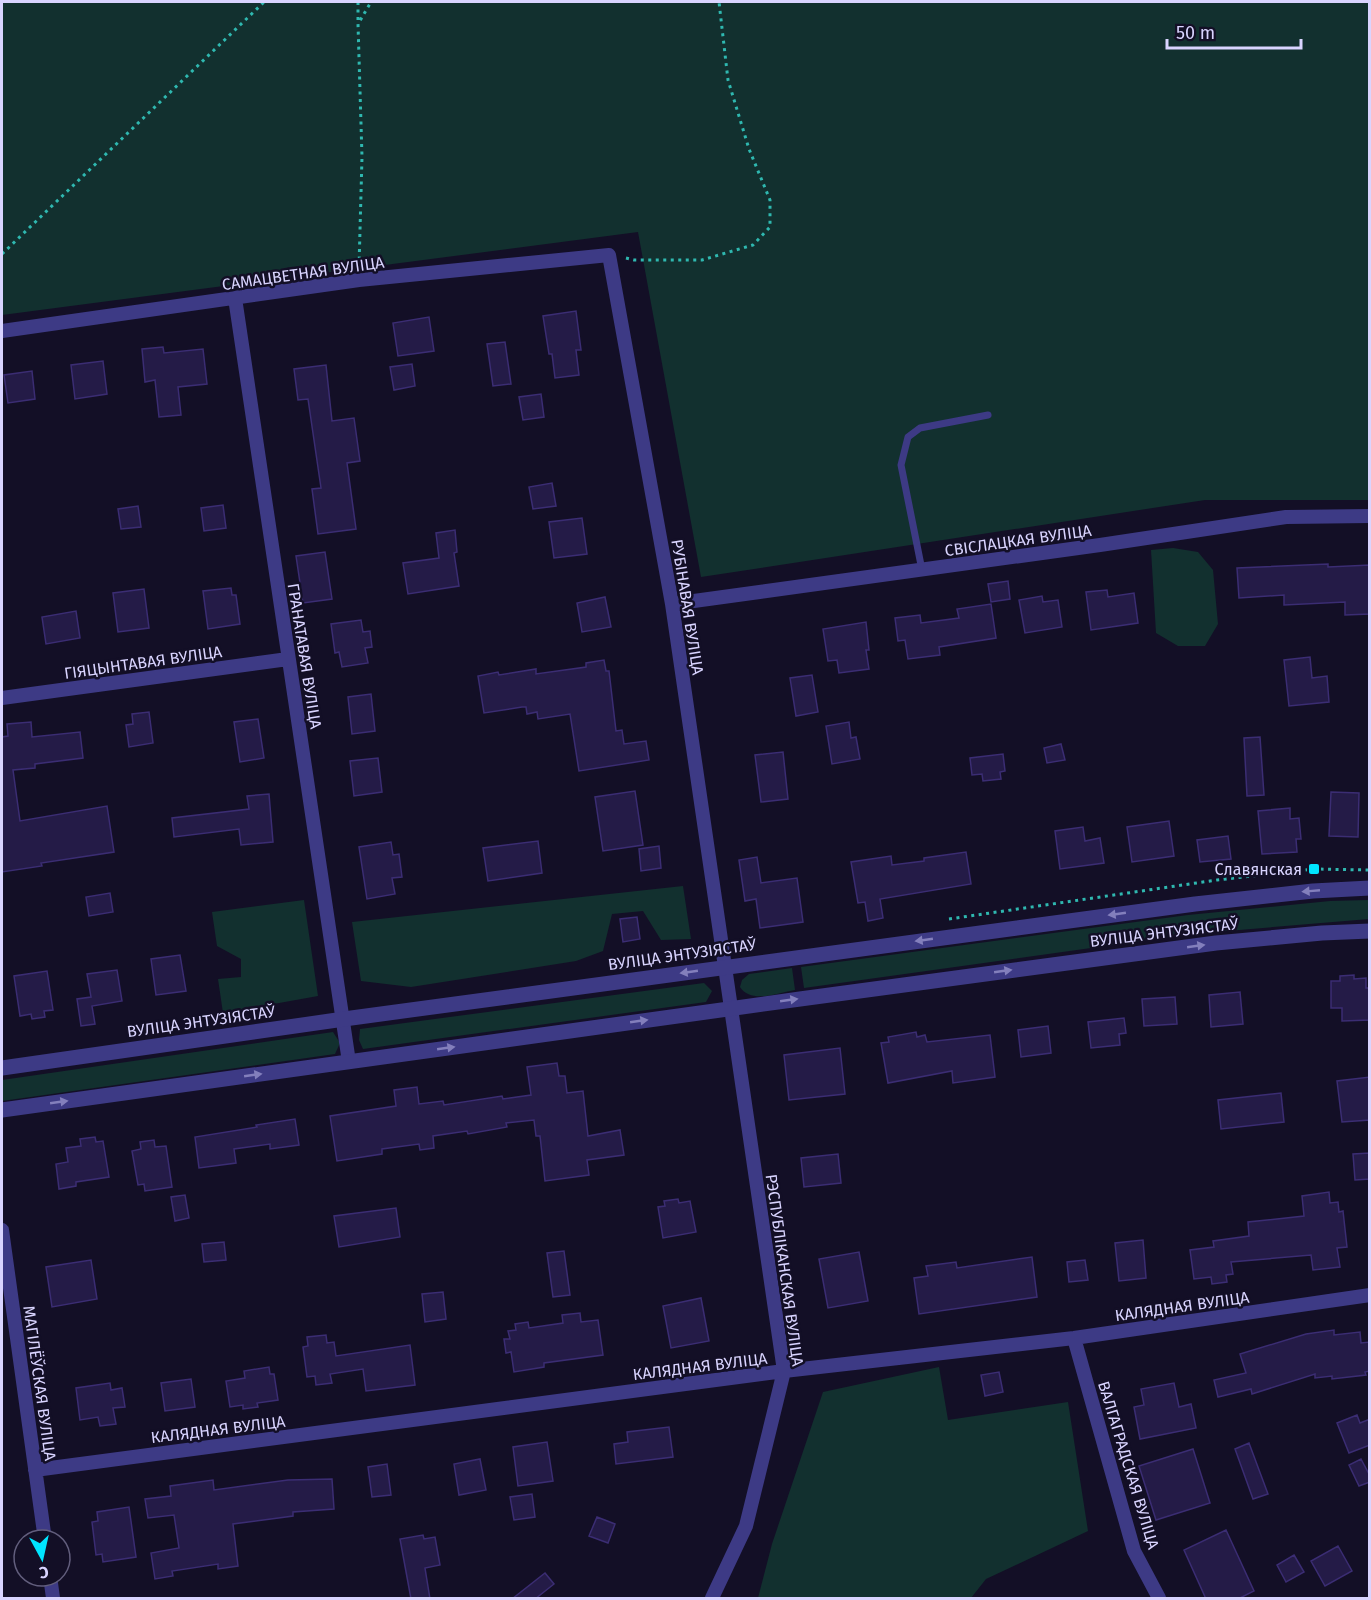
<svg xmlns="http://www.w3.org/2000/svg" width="1371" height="1600" font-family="'Fira Sans',sans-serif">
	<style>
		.green { fill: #12302f }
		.building { fill: #241b47; stroke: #3b2d73; stroke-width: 1.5 }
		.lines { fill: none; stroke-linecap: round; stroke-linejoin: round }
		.path { stroke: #2fb8b0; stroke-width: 3; stroke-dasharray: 3 4.5; stroke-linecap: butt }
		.service { stroke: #3d3a85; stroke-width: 7 }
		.minor { stroke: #3d3a85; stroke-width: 14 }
		.tertiary { stroke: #3d3a85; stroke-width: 15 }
		.oneway { fill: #837fbc }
		.poi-dot { fill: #00e5ff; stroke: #130f26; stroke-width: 2 }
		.labels { text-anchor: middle; stroke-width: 5; stroke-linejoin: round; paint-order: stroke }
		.street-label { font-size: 16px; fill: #d9d4ff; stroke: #130f26 }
		.poi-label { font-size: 16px; fill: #d9d4ff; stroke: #130f26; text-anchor: end }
	</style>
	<rect width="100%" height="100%" fill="#130f26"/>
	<!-- green -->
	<path class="green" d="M2,2h1367v498h-164l-504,77 -63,-345 -636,83z
		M1173,548l25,4 15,18 5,54 -13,22h-27l-22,-13 -5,-83z
		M683,886l8,53 -30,1 -18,-29 -31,3 -9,37 -27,10 -165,26 -50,-6 -9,-59z
		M304,900l14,96 -95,17 -5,-34 23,-2v-18l-24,-13 -5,-34z
		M1369,900v19l-178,15 -387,54 -3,-21 387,-52 142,-14z
		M792,968l3,22c-17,3 -44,14 -55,-3l2,-7 7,-6z
		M704,983l8,8 -6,11 -343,47 -4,-9 1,-11z
		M333,1032l7,11 -5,11 -333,47v-21z
		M939,1367l9,53 120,-18 20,129 -102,48 -15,19h-213l14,-54 51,-152z"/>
	<!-- building -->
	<path class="building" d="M576,311l5,39h-5l3,25 -24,3 -3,-24h-3l-6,-38z
		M429,317l5,34 -36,5 -5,-33z
		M505,342l6,42 -18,2 -6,-42z
		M163,347l1,6 39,-4 4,35 -29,3 3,28 -22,2 -4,-37 -10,2 -3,-33z
		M103,361l4,33 -32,5 -4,-34z
		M412,364l3,22 -21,4 -4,-23z
		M326,365l6,56 22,-3 6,43 -13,2 9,66 -38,5 -6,-45 9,-1 -13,-89 -10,1 -4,-31z
		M32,371l3,28 -27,4 -4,-28z
		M541,394l3,23 -21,3 -4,-23z
		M552,483l4,23 -23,3 -4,-22z
		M223,505l3,23 -22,3 -3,-23z
		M138,506l3,21 -20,2 -3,-20z
		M582,518l5,36 -33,4 -5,-36z
		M455,530l2,22 -3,1 5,33 -51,8 -5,-31 36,-5 -3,-25z
		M325,552l7,47 -29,4 -7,-47z
		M1328,564v3l42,-2v49l-25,1v-13l-61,3v-10l-45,3 -2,-30z
		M1008,581l2,18 -19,3 -3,-18z
		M231,588l1,7h4l4,29 -32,5 -5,-38z
		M144,589l5,39 -31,4 -5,-39z
		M1107,590l1,7 26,-4 4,30 -47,7 -5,-38z
		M1042,596l1,6 15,-2 4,27 -37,6 -6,-33z
		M605,597l6,30 -29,5 -5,-29z
		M991,604l5,34 -57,9 1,8 -32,4 -3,-19 -7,1 -3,-23 25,-3 1,8 38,-5 -2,-9z
		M76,611l4,27 -34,6 -4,-27z
		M361,620l2,12 7,-1 2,16 -7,1 3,15 -26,4 -3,-15 -4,1 -4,-29z
		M866,622l3,28h-3l3,19 -30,4 -2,-13 -9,1 -5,-32z
		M1310,657l2,21 15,-2 2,26 -40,4 -5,-46z
		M604,660l2,11h3l7,60 6,-1 2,14 22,-3 3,19 -70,11 -9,-57 -32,5 -1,-7 -10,2 -1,-7h-4l-38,6 -6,-37 20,-4 1,3 37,-6v5l50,-7v-4z
		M812,675l6,37 -22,4 -6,-38z
		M371,694l4,37 -23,3 -4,-37z
		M149,712l4,31 -24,4 -3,-22 7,-1 -1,-10z
		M258,719l6,39 -24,4 -6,-40z
		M31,722l1,15 48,-5 3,26 -48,6v4l-22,2 7,51 87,-15 7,46 -73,11 1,3 -40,6v-135l6,-1 -1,-12z
		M849,722l2,16 5,-1 4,22 -28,5 -6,-38z
		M1260,737l4,58 -17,1 -3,-58z
		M1061,744l4,16 -18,3 -3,-15z
		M783,752l5,47 -27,3 -6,-47z
		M1003,754l2,17 -5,1 1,7 -18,2 -1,-7 -10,1 -2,-17z
		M378,758l4,34 -28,4 -4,-35z
		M635,791l8,54 -40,6 -8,-54z
		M1331,792l28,1 -1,44 -29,-1z
		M269,794l4,48 -32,3 -2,-16 -65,8 -2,-19 77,-9 -2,-13z
		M1290,808v11l9,-1 2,21h-5l1,13 -35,2 -4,-43z
		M1169,821l5,35 -42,6 -5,-35z
		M1083,827l2,14 15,-3 4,25 -44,6 -5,-38z
		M1228,836l3,23 -31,3 -3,-22z
		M538,841l4,32 -54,8 -5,-33z
		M391,842l2,13 6,-1 3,23 -10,1 3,16 -28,5 -8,-52z
		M659,846l2,22 -20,3 -2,-22z
		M966,852l5,32 -91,15 3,19 -15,3 -3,-19 -7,1 -7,-41 40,-6 1,9 32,-4v-3z
		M757,857l4,26 36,-5 6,44 -43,6 -4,-29 -11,2 -6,-41z
		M110,893l3,19 -24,4 -3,-19z
		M637,917l3,22 -17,3 -3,-23z
		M180,955l6,36 -30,4 -5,-36z
		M117,970l5,31 -30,5 3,18 -14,2 -4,-27 14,-2 -4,-23z
		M47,971l6,39 -9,1 1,6 -13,2 -1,-5 -11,2 -6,-40z
		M1354,975v4l12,-1v10h4v32l-28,1v-13h-11v-27h9v-5z
		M1240,992l3,32 -32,3 -2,-32z
		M1175,997l2,27 -33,2 -2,-27z
		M1124,1018l2,15 -7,1 1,11 -29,3 -3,-26z
		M1048,1026l3,27 -30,4 -3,-27z
		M916,1032l1,5 8,-2 2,7 63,-7 5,42 -42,6 -1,-12 -64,12 -7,-40 8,-1 -1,-5z
		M840,1048l5,46 -56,6 -5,-45z
		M557,1063l2,13h6l2,17 16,-2 5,45 32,-6 4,25 -37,5 2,15 -44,6 -5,-45h-4l-2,-16 -28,3 1,4 -39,7 -1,-3 -34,5 1,12 -14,2 -1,-6 -37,5v5l-45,7 -7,-45 66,-10 -2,-16 23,-3 2,17 24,-3 1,4 58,-9 1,3 28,-4 -4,-28z
		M1370,1077v43l-28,2 -5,-41z
		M1281,1093l3,29 -63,7 -3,-29z
		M295,1119l4,26 -29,4v-5l-36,5 2,14 -37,5 -4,-31 62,-10 -1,-2z
		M95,1137l1,5 7,-1 6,36 -33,5v4l-17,3 -3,-25 12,-2 -2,-14 15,-2 -1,-7z
		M154,1140l1,7 11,-1 6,41 -27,4 -1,-7 -6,1 -6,-34 9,-2 -1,-7z
		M1370,1153v26l-15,1 -2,-26z
		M838,1154l3,29 -37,4 -3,-29z
		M1329,1192l1,11 8,-1 1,10 4,-1 4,36 -10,1 3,19 -27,3 -2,-15 -80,7 2,12 -7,1 1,7 -15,2 -1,-7 -17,2 -4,-29 24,-3 -1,-6 36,-5 -1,-14 56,-6 -2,-20z
		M185,1195l4,23 -14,3 -4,-24z
		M678,1199l1,4 11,-2 6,31 -33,6 -5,-31 7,-1 -1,-5z
		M396,1208l4,29 -61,10 -5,-31z
		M1143,1240l3,38 -27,3 -4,-38z
		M224,1242l2,18 -22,2 -2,-18z
		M564,1251l6,44 -17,2 -6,-44z
		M859,1252l9,49 -40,7 -9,-49z
		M1032,1257l5,40 -118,17 -5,-36 14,-2 -2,-10 30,-4 1,6z
		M91,1260l6,39 -45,8 -6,-40z
		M1085,1260l3,20 -19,2 -2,-20z
		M443,1292l3,27 -21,3 -3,-28z
		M701,1298l8,43 -38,7 -8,-42z
		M580,1313l1,9 17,-2 5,35 -59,8v4l-30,5 -3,-20 -5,1 -2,-14h6l-2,-8 8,-1 -1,-6 13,-2 1,6 34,-5 -1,-8z
		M1334,1330v5l26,-3 1,11 9,-1v29l-5,1 1,3 -34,4v-3l-17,2v-4l-63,20 -1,-5 -33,8 -4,-17 32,-7 -6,-19 66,-20z
		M326,1335l1,8 7,-1 2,14 74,-11 5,40 -49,6 -3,-22 -33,5 2,9 -16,2 -1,-9 -8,1 -4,-30 5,-1 -1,-9z
		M269,1367l1,7h4l4,26 -21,3 1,4 -15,2v-4l-13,2 -4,-26 19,-3 -1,-7z
		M999,1372l4,20 -18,4 -4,-21z
		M191,1379l4,28 -30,4 -4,-28z
		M110,1383l1,7 11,-2 3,19 -12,1 3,16 -16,2 -2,-9 -18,3 -4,-32z
		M1174,1383l5,24 12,-3 5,24 -56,11 -6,-32 10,-2 -3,-16z
		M1357,1415l3,8 10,-4v26l-21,8 -12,-30z
		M669,1427l4,30 -57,7 -2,-20 14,-2 -1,-10z
		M547,1442l6,39 -35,5 -5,-39z
		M1249,1443l19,51 -15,5 -18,-50z
		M1193,1449l17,54 -54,17 -17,-54z
		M480,1459l6,31 -27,5 -5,-31z
		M1361,1459l9,17v6l-11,4 -10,-21z
		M387,1464l4,31 -19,2 -4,-30z
		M332,1479l2,30 -41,3v4l-60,8 5,42 -20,3v-5l-46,7 1,5 -18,3 -4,-26 28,-5 -5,-33 -26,3 -3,-19 26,-3 -1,-10 43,-6 1,10 74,-10z
		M532,1494l3,23 -21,3 -4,-23z
		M129,1507l7,50 -33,5 -1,-8 -6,1 -4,-33 6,-1 -1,-9z
		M597,1517l18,7 -7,19 -19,-7z
		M1226,1530l28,61 -16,8h-32l-22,-49z
		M423,1535l1,4 11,-2 5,28 -15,3 5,31h-19l-11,-60z
		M1338,1546l14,25 -27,15 -14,-25z
		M1294,1555l10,17 -18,10 -9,-17z
		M545,1573l9,11 -19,15h-23z"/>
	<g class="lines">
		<!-- path -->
		<path class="path" d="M358,2v22
			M2,254l262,-252
			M626,258l8,2h68l51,-15 17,-18v-27l-21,-51 -21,-69 -9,-78
			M359,267l3,-110 -4,-133 13,-22
			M949,919l268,-39 97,-11 54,1"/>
		<!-- service -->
		<path class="service" d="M922,570l-21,-105 7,-28 12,-9 68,-13"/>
		<!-- minor -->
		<path class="minor" d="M235,298l114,764
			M2,331l357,-51 250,-25 63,349 112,767 -38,155 -34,72
			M672,604l428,-59 186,-28 84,-1
			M2,698l286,-39
			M2,1230l43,310
			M1074,1338l60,213 25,47
			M35,1470l749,-99 290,-33 296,-43
			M50,1576l3,22"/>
		<!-- tertiary -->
		<path class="tertiary" d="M2,1068l342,-49 851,-115 118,-13 57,-3
			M2,1110l798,-111 416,-56 106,-10 48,-2"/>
	</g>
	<!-- one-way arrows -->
	<defs><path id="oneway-solid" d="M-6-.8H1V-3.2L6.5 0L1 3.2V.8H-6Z" transform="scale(1.5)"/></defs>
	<g class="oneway">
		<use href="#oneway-solid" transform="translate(1311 891) rotate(175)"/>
		<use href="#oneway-solid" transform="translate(1117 914) rotate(172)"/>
		<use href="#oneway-solid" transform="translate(924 940) rotate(172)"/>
		<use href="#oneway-solid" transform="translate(1196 946) rotate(-8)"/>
		<use href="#oneway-solid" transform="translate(1003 971) rotate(-8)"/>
		<use href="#oneway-solid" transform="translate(689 972) rotate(172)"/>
		<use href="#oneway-solid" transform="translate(789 1000) rotate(-8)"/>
		<use href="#oneway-solid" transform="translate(639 1021) rotate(-8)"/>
		<use href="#oneway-solid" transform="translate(446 1048) rotate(-8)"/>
		<use href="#oneway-solid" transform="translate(253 1075) rotate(-8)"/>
		<use href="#oneway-solid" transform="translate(59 1102) rotate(-8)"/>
	</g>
	<!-- markers -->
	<rect class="poi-dot" x="1308" y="863" width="12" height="12" rx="3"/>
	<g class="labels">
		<!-- street labels -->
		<g class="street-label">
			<text transform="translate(303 273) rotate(-8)" y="6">САМАЦВЕТНАЯ ВУЛІЦА</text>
			<text transform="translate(1018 540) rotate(-8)" y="6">СВІСЛАЦКАЯ ВУЛІЦА</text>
			<text transform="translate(688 607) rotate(81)" y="6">РУБІНАВАЯ ВУЛІЦА</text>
			<text transform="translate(305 656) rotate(81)" y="6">ГРАНАТАВАЯ ВУЛІЦА</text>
			<text transform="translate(143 662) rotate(-8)" y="6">ГІЯЦЫНТАВАЯ ВУЛІЦА</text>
			<text transform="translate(1164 932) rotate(-7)" y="6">ВУЛІЦА ЭНТУЗІЯСТАЎ</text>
			<text transform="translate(682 954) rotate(-8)" y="6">ВУЛІЦА ЭНТУЗІЯСТАЎ</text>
			<text transform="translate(201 1021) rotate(-8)" y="6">ВУЛІЦА ЭНТУЗІЯСТАЎ</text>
			<text transform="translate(785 1270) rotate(82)" y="6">РЭСПУБЛІКАНСКАЯ ВУЛІЦА</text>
			<text transform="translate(1182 1306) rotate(-8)" y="6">КАЛЯДНАЯ ВУЛІЦА</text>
			<text transform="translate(700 1366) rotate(-7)" y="6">КАЛЯДНАЯ ВУЛІЦА</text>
			<text transform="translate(40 1383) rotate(82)" y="6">МАГІЛЁЎСКАЯ ВУЛІЦА</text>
			<text transform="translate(218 1429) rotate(-7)" y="6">КАЛЯДНАЯ ВУЛІЦА</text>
			<text transform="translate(1129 1465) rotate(73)" y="6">ВАЛГАГРАДСКАЯ ВУЛІЦА</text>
		</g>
		<!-- poi labels -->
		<g class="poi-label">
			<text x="1302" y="875">Славянская</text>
		</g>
	</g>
	<!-- border -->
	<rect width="1371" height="1600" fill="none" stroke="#d9d4ff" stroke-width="6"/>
	<!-- north arrow -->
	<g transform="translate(42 1558) rotate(172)"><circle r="28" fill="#130f26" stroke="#625e7d" stroke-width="1.5"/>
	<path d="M0-4.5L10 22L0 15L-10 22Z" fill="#00e5ff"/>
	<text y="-9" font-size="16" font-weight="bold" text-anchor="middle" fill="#d9d4ff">С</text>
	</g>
	<!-- scale -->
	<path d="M1167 39v9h134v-9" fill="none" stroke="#d9d4ff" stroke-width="3"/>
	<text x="1176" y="39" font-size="18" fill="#d9d4ff" stroke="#130f26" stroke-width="4.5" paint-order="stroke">50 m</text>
</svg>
